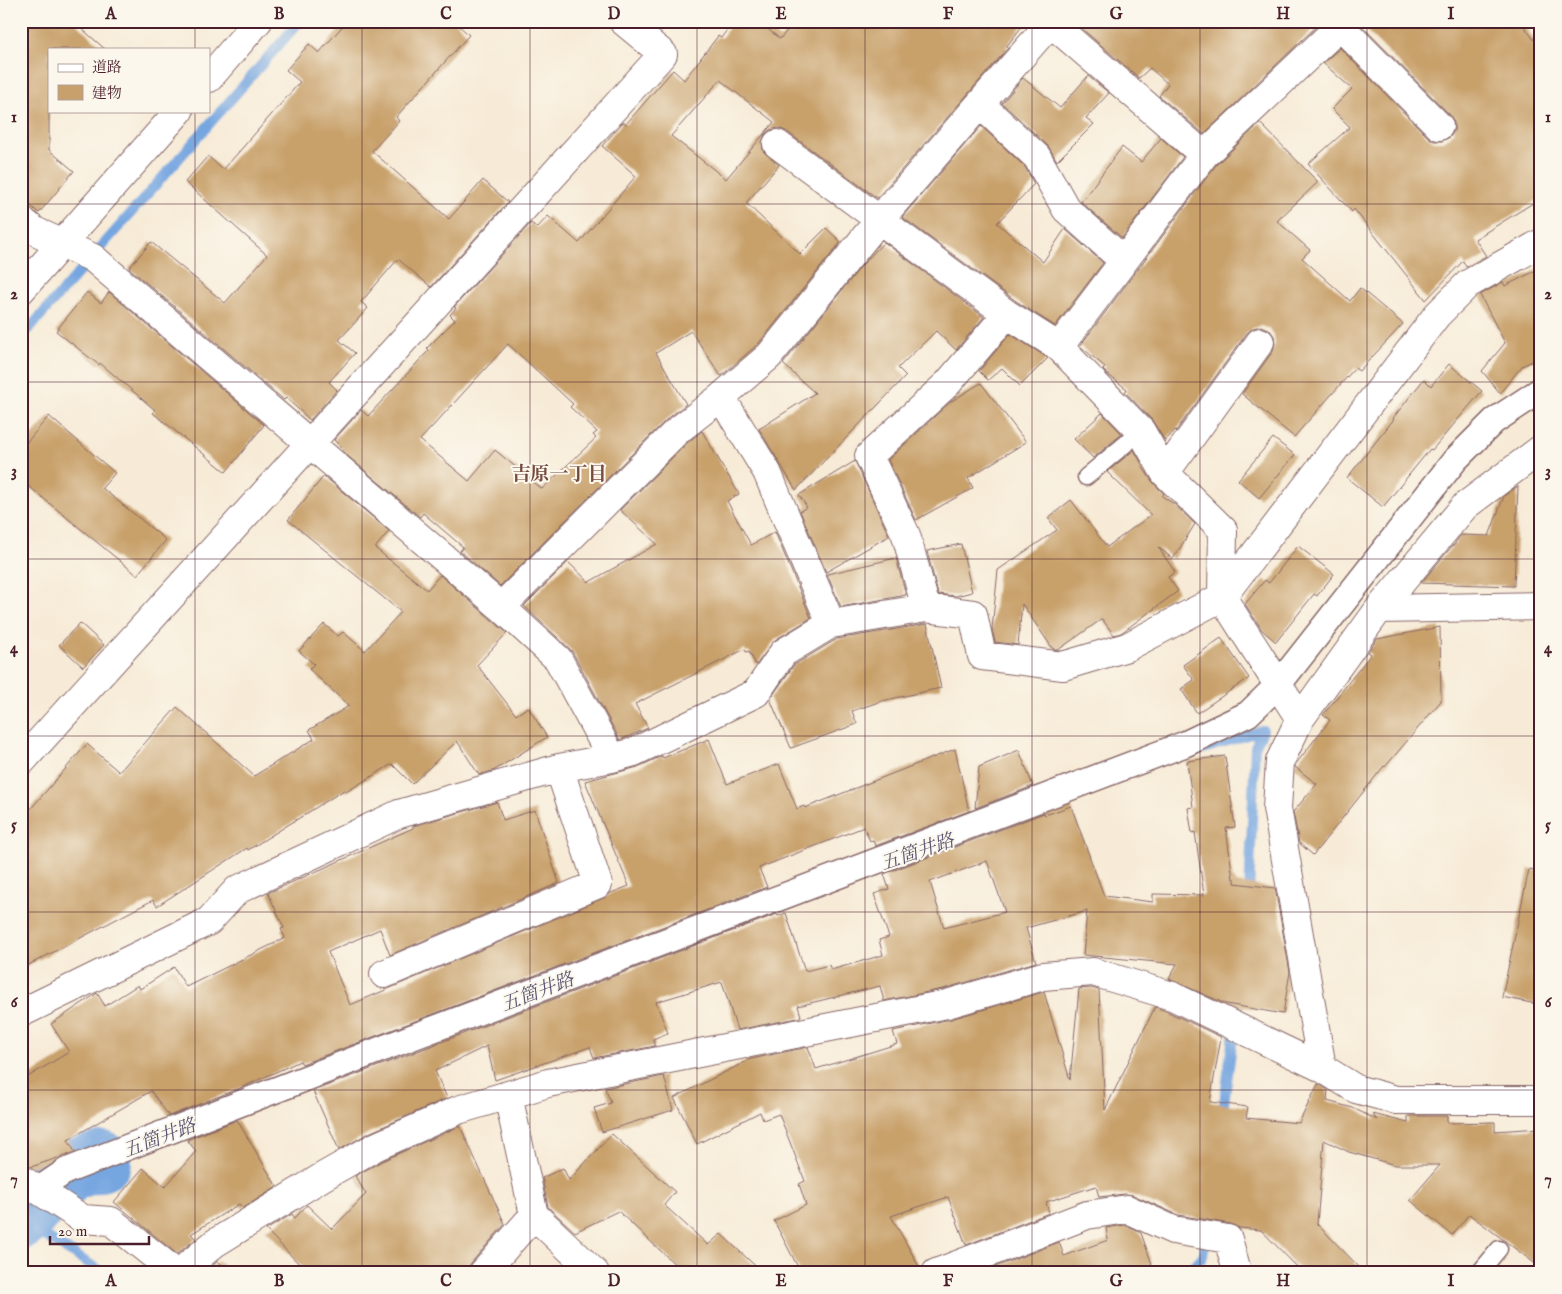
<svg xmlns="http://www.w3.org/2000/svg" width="1562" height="1294" font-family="'IM FELL English','Noto Serif JP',serif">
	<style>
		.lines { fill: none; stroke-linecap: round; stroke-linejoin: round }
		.stream { stroke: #76a6e0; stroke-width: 10 }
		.river { stroke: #76a6e0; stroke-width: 60 }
		.building { fill: #c8a06b; fill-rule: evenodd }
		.service-casing { stroke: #876667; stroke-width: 19 }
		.pedestrian-casing { stroke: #876667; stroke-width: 28 }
		.minor-casing { stroke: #876667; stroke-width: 30 }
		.tertiary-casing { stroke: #876667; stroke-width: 30 }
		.service { stroke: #fff; stroke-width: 16 }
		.pedestrian { stroke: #fff; stroke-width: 25 }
		.minor { stroke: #fff; stroke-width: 28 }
		.tertiary { stroke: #fff; stroke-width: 28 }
		.grid { fill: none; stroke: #4a1f2b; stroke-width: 1; stroke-opacity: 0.55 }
		.labels { text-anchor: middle; stroke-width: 4; stroke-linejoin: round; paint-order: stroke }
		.neighbourhood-label { font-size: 19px; font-weight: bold; fill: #764c41; stroke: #fbf7ec }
		.water-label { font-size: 19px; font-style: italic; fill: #5c5573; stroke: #fbf7ec }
		.neatline { fill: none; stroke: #4a1f2b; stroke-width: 2 }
		.grid-label { font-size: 16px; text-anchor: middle; font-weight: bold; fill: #4a1f2b }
	</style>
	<rect width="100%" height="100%" fill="#fbf7ec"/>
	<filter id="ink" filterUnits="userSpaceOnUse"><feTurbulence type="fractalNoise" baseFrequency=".02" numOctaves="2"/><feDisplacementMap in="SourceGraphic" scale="10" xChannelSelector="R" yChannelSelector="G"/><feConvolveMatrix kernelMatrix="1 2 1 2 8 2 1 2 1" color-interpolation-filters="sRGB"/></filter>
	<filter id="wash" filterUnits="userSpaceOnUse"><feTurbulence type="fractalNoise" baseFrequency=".0096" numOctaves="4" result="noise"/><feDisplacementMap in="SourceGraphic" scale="20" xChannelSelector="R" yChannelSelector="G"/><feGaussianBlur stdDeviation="1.12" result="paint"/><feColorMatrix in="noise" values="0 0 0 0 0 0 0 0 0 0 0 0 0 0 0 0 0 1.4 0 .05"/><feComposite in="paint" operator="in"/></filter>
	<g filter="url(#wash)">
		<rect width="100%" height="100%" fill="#f7ebd7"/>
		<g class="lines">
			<!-- stream -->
			<path class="stream" d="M21,338l279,-317
				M1190,753l73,-23
				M1249,897l6,-150 8,-17
				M1222,1118l17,-125
				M21,1221l83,52
				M1187,1273l16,-17 4,-20"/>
			<!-- river -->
			<path class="river" d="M21,1220l49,-49 32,-10"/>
		</g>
		<g id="blocks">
			<!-- building -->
			<path class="building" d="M21,21h52l32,28h-56v101l25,21 -35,42 -18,-15z
				M347,21h107l15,14 -73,82 3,4 -27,30 77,68 34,-39 25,22 -77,85 -33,-28 -37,43 7,6 -29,32 16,13 -26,29 8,8 -27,30 -24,-22 -2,2 -155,-132 22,-26 74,61 42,-48 -82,-73 23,-26 15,14 77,-88 -14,-12 23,-26 10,9z
				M734,21h24l22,18 15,-18h231l-20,26 2,1 -131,150 -91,-67 -8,-3 -8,2 -5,4 -3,8 1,9 16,14 -33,38 54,51 26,-26 15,14 -82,101 -38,33 -30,-45 -35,22 30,51 -20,16 -166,166 -40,-35 3,-4 -40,-34 -3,4 -76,-64 -3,-6 -7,-7 27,-30 7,6 61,-66 -2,-2 28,-28 -5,-5 6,-7 -2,-1 77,-84 6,5 11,-12 31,27 57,-67 -34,-30 21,-24 3,2 47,-54 11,10 34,-44 3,2zM720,80l54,42 -48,57 -55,-43zM508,344l65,60 -3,3 27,25 -4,3 3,3 -54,51 -47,-39 -26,31 -49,-41z
				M1073,21h249l-118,113 -45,-38 9,-12 -18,-16 -11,10z
				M1357,21h163l21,28v149l-66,41 11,17 -20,11 -3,-6 -37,39 -72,-91 -2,3 -44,-48 42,-37 -18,-18 20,-20 -29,-26 17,-15 88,89 6,4h8l8,-4 4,-6v-8l-4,-8z
				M1088,76l21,17 -23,25 8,6 -37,37 -9,-15 -46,-43 21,-25 37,30z
				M1260,123l58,59 -41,39 33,29 -8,8 48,43 10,-13 43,36 -44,47 -4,-3 -61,69 -52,-43 31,-43 2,-7 -1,-8 -5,-7 -8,-3 -8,2 -6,5 -71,98 -1,-1 -10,11 -13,-21 -27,-28 2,-3 -20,-15 -4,-4 2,-3 -25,-21 136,-181z
				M981,126l44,41 9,17 -37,39 46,39 22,-33 38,34 -48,63 -39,-25 -114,-84z
				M1161,138l22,19 -61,81 -41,-36 41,-55 19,15z
				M884,242l100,75 -28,33 -20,-19 -38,37 8,8 -110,114 -37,-61 56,-36 -32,-29 80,-100z
				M1541,268v89l-19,9 -22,27 -18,-22 23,-28 -25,-48 23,-13 2,4z
				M87,292l14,11 8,-11 155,133 -38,47 -73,-59 2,-3 -55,-47 -1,2 -43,-34z
				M1010,334l38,24 -28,28 -18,-18 -14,12 -9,-9z
				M1449,364l33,27 -50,59 -2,-1 -47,58 -36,-29 47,-59 -1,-1 31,-39 7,7z
				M981,383l45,59 -58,36 5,10 -57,32 -28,-60 62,-58z
				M1102,413l20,21 -29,24 -19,-19z
				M49,416l66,57 -13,15 64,52 -29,35 -116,-95v-31z
				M702,431l37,63 -12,7 24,44 24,-13 36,86 -36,22 -19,25 -7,-14 -3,1 -1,-3 -110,55 13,24 -28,12 -48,-89 -48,-45 44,-44 21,20 68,-38 -37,-34 67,-67z
				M1273,438l22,17 -36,43 -21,-18z
				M1134,450l8,14 -1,1 11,16 12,13 -2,2 12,8 21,20 -22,35 -15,-12 17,25 -7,5 10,14 -57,42 -7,2 -12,-16 -44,31 -5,-1 -31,-45 -4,41 -23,-3 -3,-13 6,-59 59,-40 -9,-12 23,-18 36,47 44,-32 -44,-43z
				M855,461l34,75 -63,36 -26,-61 7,-4 -8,-12z
				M324,476l65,55 -14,17 52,42 13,-15 67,58 -30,32 39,50 12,-8 19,30 -52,33 -16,5 -22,-34 -45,43 -20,-20 -46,28 -2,-2 -96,60 -1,-2 -90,58 -4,-6 -132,69v-149l66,-76 32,28 58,-65 77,69 60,-37 -5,-9 40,-24 -40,-37 5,-5 -15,-13 25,-27 14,12 5,-4 22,19 36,-39 -113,-92z
				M1518,486l-4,100 -93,-3 32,-38h2v-2l6,-8 28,1 15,-40z
				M961,544l11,48 -16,4 -18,-2 -11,-43z
				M1298,546l36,28 -17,22 -3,-2 -38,48 -14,-12 -17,-26 20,-24 4,3z
				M896,558l10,37 -65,12 -14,-33z
				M80,623l24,22 -21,22 -24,-22z
				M927,624l14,64 -59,13 -30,10 5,13 -66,24 -21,-49 24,-34 43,-26z
				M1440,627l1,74 -56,66 -1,-1 -71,89 -14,-12 -6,-31 24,-28 -22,-17v-2l35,-45 -7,-5 48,-61 -3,-2 9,-13z
				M1221,638l28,40 -52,35 -16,-24 13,-9 -11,-15z
				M709,739l18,45 52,-20 18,45 7,-3 1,2 150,-59 14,62 -94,35 -2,-6 -3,1 -6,-14 -105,41 8,19 -465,177 -2,-3 -55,25 -76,30 -18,-25 -83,49 7,12 -44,15 -10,-4v-82l48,-29 -18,-28 45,-30 1,-1 8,13 33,-21 2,4 34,-22 12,20 99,-49 -4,-9 3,-1 -16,-35 145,-65v-2l84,-24 6,18 32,-10 24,73 -169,72 -10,-26 -52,23 22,53 254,-107 7,-5 18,-7 -44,-105 53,-14 24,-11 1,2z
				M1019,750l14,36 -58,22 4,-41z
				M1225,756l10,71 -9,1 7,51h2v4l40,5 15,84 -7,42 -57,-10 -57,-25 8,-15 -94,-9 4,-44 -61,17 10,34 -93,27 -59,12 -4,-15 -82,20 3,10 -3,2 -61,12 -15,-48 -66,20 12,31 -15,6 2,7 -61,12 -4,-11 -95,33 -8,-34 -52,25 12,27 -78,35 -30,17 -26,-59 464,-177 1,2 8,-3 19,58 24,-6 2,5 52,-15 -4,-15 10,-3 -15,-43 15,-5 -5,-15 160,-61 1,2 26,-9 33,90 49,6v-8l51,1 -9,-63 -3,1 -4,-25 5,-1 -6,-46zM987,861l18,51 -61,16 -14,-46z
				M1529,869l12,2v134l-39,-8z
				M1091,988l8,2 6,120 50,-103 11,4 55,26 -11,65 38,5 -2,11 53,5 19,-39 10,6 -1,11 26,7 24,12 -4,-6 35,9v-7h39v7l48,-1v9l46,-3v140l-72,-54 -17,21 -42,-35 30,-35h-45l-46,-13 -25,-12 -7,84 48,49h-62l-42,-43 -22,-2 -8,-4 -53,-9 -45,-20 -8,-1 -26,3 -3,-11 -50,16 3,11 -83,32 -18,-48 -57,19 30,54v3h-120l-27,-52 32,-16 -7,-21 6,-3 -26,-67 -16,6 -3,-8 -63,32 -23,-46 73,-37v-1l61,-13 8,22 81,-25 -4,-13 58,-12 93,-27 26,88 9,-91z
				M664,1076l9,34 -71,22 -8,-24 17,-5 -6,-15z
				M237,1120l40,67 -34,21 -4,-4 -48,30 5,5 -19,15 -63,-52 29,-34 22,19 31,-36 -9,-11z
				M460,1126l45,98 -34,39 -6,10h-157l-42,-43 26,-16 3,4 12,-13 25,24 34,-35 -11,-18 27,-15z
				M612,1134l63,58 -11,13 44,40 13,-11 42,39h-89l5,-5 -61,-57 -43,21 -27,-25 -6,-29 21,-10 6,12z
				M1125,1225l16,8 11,31 -7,2 3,7h-168l79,-31 5,14 44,-16 -2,-12z
				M218,1261l13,12h-27z"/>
		</g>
	</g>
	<g filter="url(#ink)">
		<use href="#blocks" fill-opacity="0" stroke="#876667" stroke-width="1"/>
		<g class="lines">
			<defs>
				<path id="service" d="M1086,477l55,-46
					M1479,1273l20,-24"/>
				<path id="pedestrian" d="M38,1190l28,-19 344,-133 775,-294 63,-30 30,-29 177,-225 39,-39 47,-31"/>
				<path id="minor" d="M1051,23l153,132
					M1340,26l99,100
					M980,104l57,53 29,52 58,52
					M777,144l230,170 52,33 82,84 24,42 58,57 -1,67 78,122
					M21,220l14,11 58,27 408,349 57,52 54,99
					M1059,347l145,-192 136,-129 2,-5
					M721,397l46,75 64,152
					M1165,473l95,-131
					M501,607l176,-176 44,-34 48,-41 110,-136 173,-199
					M926,608l-20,-73 -37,-79 79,-73 59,-69
					M1379,609l162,-3
					M21,762l642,-708 -40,-33
					M384,974l214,-90 -39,-116
					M21,1013l188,-92 28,-31 162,-76 160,-46 53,-10 22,-6 122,-59 27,-40 48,-29 95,-16 47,6 9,42 81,10 64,-19 95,-50 215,-282 31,-31 73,-41
					M1322,1068l-45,-260 3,-47 20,-42 79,-110 86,-103 76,-57
					M508,1095l26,120 61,58
					M21,1179l62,40 28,2 65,52
					M179,1273l36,-30 109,-67 51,-29 83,-37 90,-27 399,-79 96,-28 50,-4 79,24 150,72 34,21 40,11h145
					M483,1273l51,-58
					M936,1273l151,-58 40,-6 46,21 55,9 9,32"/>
				<path id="tertiary" d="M209,78l49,-57
					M21,290l158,-179"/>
			</defs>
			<!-- service casing -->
			<use href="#service" class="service-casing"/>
			<!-- pedestrian casing -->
			<use href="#pedestrian" class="pedestrian-casing"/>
			<!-- minor casing -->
			<use href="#minor" class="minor-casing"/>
			<!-- tertiary casing -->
			<use href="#tertiary" class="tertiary-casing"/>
			<!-- service -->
			<use href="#service" class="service"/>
			<!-- pedestrian -->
			<use href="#pedestrian" class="pedestrian"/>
			<!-- minor -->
			<use href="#minor" class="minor"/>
			<!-- tertiary -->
			<use href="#tertiary" class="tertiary"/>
		</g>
	</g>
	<!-- grid -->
	<path class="grid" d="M195,21v28M362,21v1252M530,21v1252M697,21v1252M865,21v1252M1032,21v1252M1200,21v1252M1367,21v1252M195,111v1162M21,204h1520M21,382h1520M21,559h1520M21,736h1520M21,912h1520M21,1090h1520"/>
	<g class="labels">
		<!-- neighbourhood labels -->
		<g class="neighbourhood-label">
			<text x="559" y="480">吉原一丁目</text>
		</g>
		<!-- water labels -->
		<g class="water-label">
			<text transform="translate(917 851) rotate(-19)" y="7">五箇井路</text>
			<text transform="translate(537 991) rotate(-21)" y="7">五箇井路</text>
			<text transform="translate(159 1137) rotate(-21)" y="7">五箇井路</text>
		</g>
	</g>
	<!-- margin -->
	<rect width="1562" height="1294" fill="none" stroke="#fbf7ec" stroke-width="55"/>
	<!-- legend -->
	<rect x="48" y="48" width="162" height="65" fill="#fbf7ec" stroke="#b4a19f"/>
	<rect x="58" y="64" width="25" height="8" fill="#ffffff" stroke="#b4a19f"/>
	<text x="92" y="72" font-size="15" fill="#4a1f2b">道路</text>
	<rect x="58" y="85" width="25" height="15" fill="#c8a06b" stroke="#b4a19f"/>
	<text x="92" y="98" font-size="15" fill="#4a1f2b">建物</text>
	<!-- scale -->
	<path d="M50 1236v8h99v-8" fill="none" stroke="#4a1f2b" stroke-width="2.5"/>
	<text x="58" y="1236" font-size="15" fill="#4a1f2b" stroke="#fbf7ec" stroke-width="4" paint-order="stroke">20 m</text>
	<rect x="28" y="28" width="1506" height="1238" class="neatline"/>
	<g class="grid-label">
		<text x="111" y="19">A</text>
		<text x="279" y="19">B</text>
		<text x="446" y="19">C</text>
		<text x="614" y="19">D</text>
		<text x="781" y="19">E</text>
		<text x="948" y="19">F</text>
		<text x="1116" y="19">G</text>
		<text x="1283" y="19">H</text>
		<text x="1451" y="19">I</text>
		<text x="14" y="122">1</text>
		<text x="1548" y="122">1</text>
		<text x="14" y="299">2</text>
		<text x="1548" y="299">2</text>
		<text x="14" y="476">3</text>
		<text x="1548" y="476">3</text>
		<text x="14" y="653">4</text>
		<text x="1548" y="653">4</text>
		<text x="14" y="830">5</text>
		<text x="1548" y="830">5</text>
		<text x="14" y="1007">6</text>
		<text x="1548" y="1007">6</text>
		<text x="14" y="1184">7</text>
		<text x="1548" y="1184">7</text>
		<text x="111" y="1286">A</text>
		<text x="279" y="1286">B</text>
		<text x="446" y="1286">C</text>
		<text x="614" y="1286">D</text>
		<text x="781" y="1286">E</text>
		<text x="948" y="1286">F</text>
		<text x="1116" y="1286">G</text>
		<text x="1283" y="1286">H</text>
		<text x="1451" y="1286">I</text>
	</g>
</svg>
